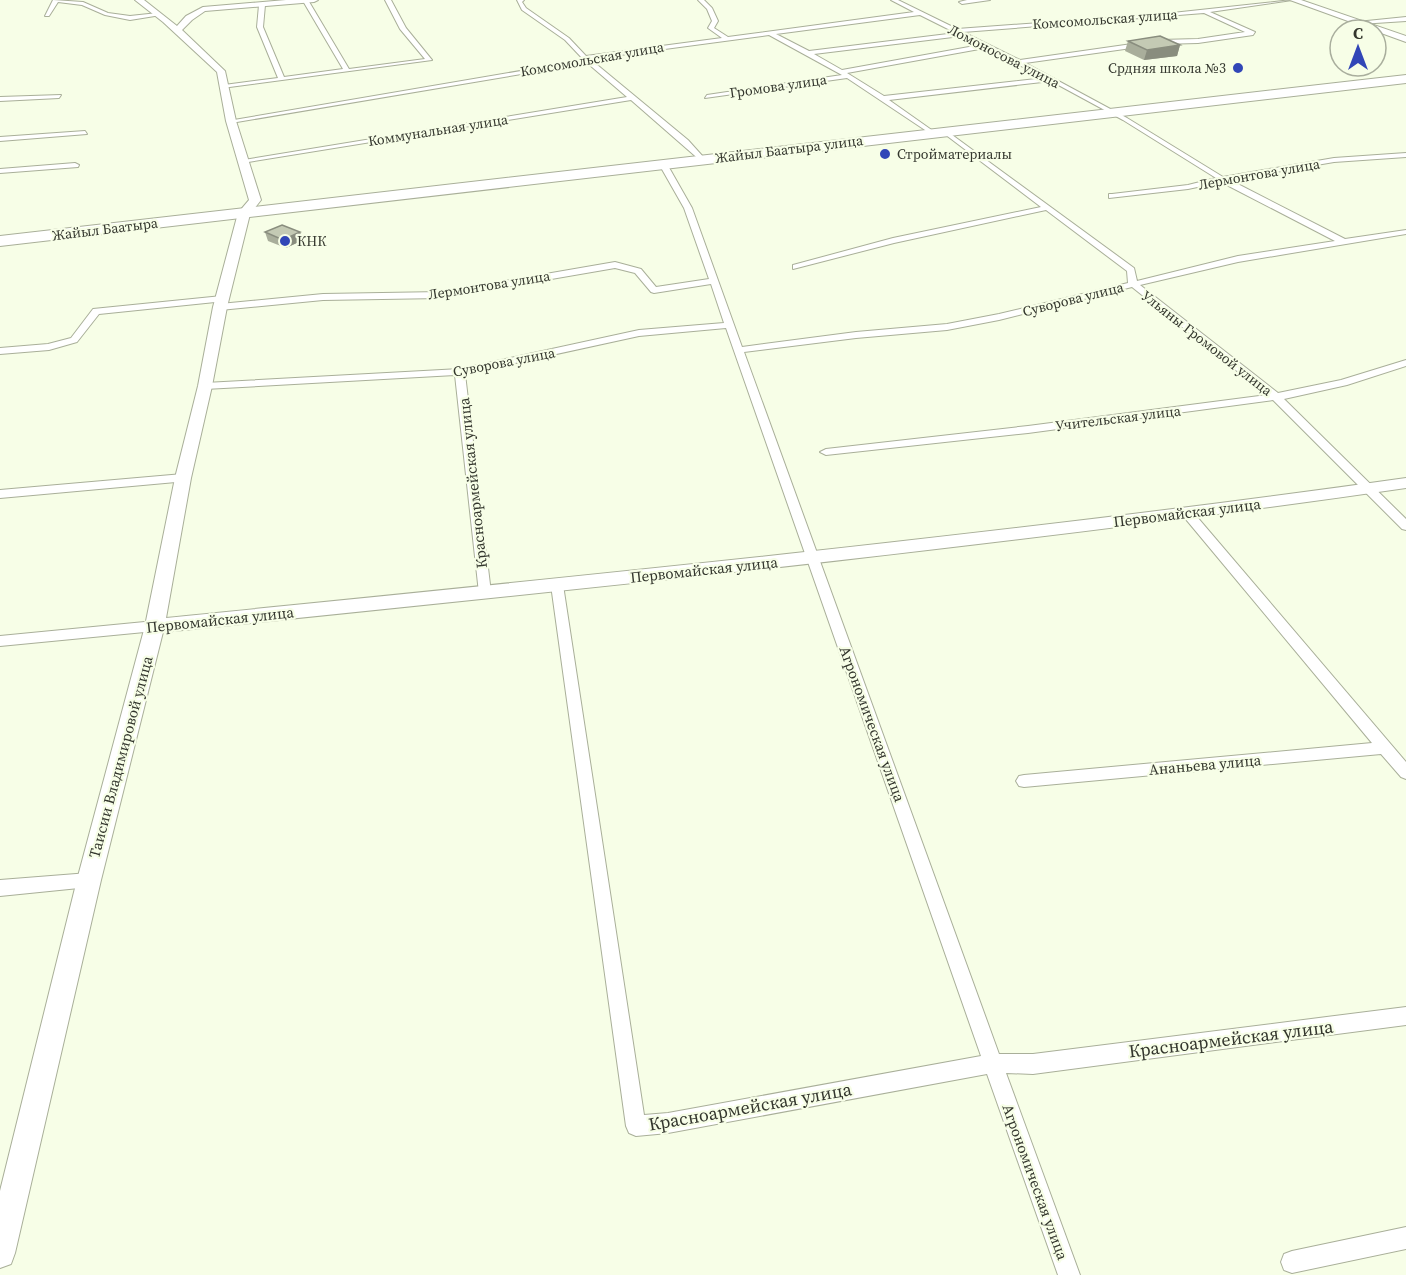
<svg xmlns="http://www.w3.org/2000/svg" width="1406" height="1275" font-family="'Source Serif 4',serif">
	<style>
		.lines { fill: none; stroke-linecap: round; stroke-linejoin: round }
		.street-casing { stroke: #a9af99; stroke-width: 2 }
		.secondary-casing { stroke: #a9af99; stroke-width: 2 }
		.highway-casing { stroke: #a9af99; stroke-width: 2 }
		.street { fill: #fff; fill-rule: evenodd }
		.secondary { fill: #fff; fill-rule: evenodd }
		.highway { fill: #fff; fill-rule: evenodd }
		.wall { fill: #a9ae9b }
		.shaded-wall { fill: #898d7e }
		.building { fill: #c4cab4; stroke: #898d7e; stroke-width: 1.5 }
		.poi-dot { fill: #3146b7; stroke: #f7fee7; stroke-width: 2 }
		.labels { text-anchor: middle; stroke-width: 4.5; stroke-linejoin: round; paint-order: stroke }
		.far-street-label { font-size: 14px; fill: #33362d; stroke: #f7fee7 }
		.far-poi-label { font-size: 14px; fill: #33362d; stroke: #f7fee7; text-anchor: start }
		.street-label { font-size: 15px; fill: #33362d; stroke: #f7fee7 }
		.near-street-label { font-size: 18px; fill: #33362d; stroke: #f7fee7 }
	</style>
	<rect width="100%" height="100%" fill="#f7fee7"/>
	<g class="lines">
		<defs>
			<path id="street" d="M53,0l30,2 25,11 22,3 28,-3 3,2 -31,5 -25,-5 -23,-10 -24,-3 -9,14h-4z
				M308,0l41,69 76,-10 -25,-30 -15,-29h6l15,28 26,32 -210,28 2,-3 54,-7 -21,-51 2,-22 3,-2 3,2 -2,22 21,50 59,-8 -40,-68z
				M517,0h7l-2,2 4,6 43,30 17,18 136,-18 -14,-10 4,-7 -5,-12 -9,-9h6l8,8 6,13 -4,7 14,9 186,-25 -23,-12h7l59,29 206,-15 129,-14 -82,12 45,20 -2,3 -55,8 -38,1 -135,19 102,55 96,59 111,-19 72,-5v4l-72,5 -104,18 115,59 61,-9v4l-168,28 -98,23 138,108 63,-13 65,-20v6l-59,19 -63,14 122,120v11l-4,-1 -129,-129 -245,33 -202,22 -6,-3 6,-3 202,-23 239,-31 -135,-108 -133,33 -52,10 -91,8 -112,14 255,702h34l373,-47v18l-373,49 -27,-1 74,202h-22l-71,-201 -319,59 -32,3 -7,-3 -3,-7 -75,-541 6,-4 6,4 81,530 24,-2 313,-57 -255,-728 -87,8 -174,38 26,219 -6,5 -6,-5 -24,-218 -250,14 -5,-3 5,-3 255,-14 179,-39 85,-7 -13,-39 -57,9 -3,-1 -16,-19 -20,-5 -174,30 -118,2 -103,10 -5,-3 5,-3 103,-10 118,-2 174,-30 26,7 15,18 53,-8 -25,-71 -25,-44 4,-2 4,2 25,44 50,139 114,-15 91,-8 52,-10 129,-31 -1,-12 -81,-61 -152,33 -101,26v-4l100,-27 148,-31 -99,-75 2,-3 190,139 3,13 101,-25 97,-15 -114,-59 -33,7 -79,9v-4h3l76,-9 28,-7 -93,-58 -72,-39 -162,19 44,31 -2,3 -84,-56 -142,20 2,-3 135,-20 -73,-40 -179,24 98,81 18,20 -4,2 -71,-62 -389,63 -4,-2 389,-64 -42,-36 -4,3 -350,59 -3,-2 351,-60 3,-3 -17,-18 -43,-30zM1204,13l41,19 -47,7 -38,1 -140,20 -57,-28zM920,15l36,18 -147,18 -33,-17zM961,36l19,9 -138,25 -28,-16zM985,48l60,30 -161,18 -37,-23z
				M967,0h23l-28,4 -3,-2z
				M1406,17v4l-46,3 -3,-2z
				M61,95l-2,3 -59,3v-4z
				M85,131l2,3 -87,7v-4z
				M75,163l4,2 -1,2 -78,6v-4z
				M222,296l3,1v4l-126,13 -22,28 -28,8 -49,4v-6l48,-4 23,-6 22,-29z
				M183,474l4,1v6l-187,17v-8z
				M1188,510l4,1 214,251v17l-5,-2 -20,-23 -357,33 -5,-1 -3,-5 3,-5 5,-1 348,-32 -188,-226 -2,-3z
				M155,621l7,5 -7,5 -155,15v-10z
				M89,873l6,2 2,5 -2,5 -6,2 -89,9v-16z
				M1406,1227v22l-114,24 -8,-3 -3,-8 3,-8 8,-3z"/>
			<path id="secondary" d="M135,0h9l33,26 9,-10 17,-9 83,-7h32l-4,2 -109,9 -13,9 -10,10 43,41 11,50 25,79 -11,14 -23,93 -15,79 -21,92 -25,140c414,-42 828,-82 1240,-140v10c-414,60 -827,101 -1243,144l-62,248 -86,373 -4,11 -11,4v-77l77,-311 68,-254 30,-148 23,-92 15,-79 25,-94 11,-13 -23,-79 -9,-49 -54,-50z
				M1290,0h11l105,36v6z"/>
			<path id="highway" d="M1406,75v8l-1406,163v-10z"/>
		</defs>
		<!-- street casing -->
		<use href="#street" class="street-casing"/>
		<!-- secondary casing -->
		<use href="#secondary" class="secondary-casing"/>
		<!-- highway casing -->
		<use href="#highway" class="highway-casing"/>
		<!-- street -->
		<use href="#street" class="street"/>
		<!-- secondary -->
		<use href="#secondary" class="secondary"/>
		<!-- highway -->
		<use href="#highway" class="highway"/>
	</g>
	<!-- wall -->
	<path class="wall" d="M1128,41l52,4 -3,11 -33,4 -19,-9z
		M265,232h35l3,8 -17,8 -18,-7z"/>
	<!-- shaded-wall -->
	<path class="shaded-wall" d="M1180,45l-3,11 -33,4 3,-10z
		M300,232l3,8 -17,8 -3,-8z"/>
	<!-- building -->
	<path class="building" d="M1160,36l20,9 -33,5 -19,-9z
		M282,225l18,7 -17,8 -18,-8z"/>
	<!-- markers -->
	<g class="poi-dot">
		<circle cx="1238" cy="68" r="6"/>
		<circle cx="885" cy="154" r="6"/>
		<circle cx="285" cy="241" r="6"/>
	</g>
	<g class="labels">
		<!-- far-street labels -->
		<g class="far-street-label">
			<text transform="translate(1105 19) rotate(-4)" y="5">Комсомольская улица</text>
			<text transform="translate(1004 56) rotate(27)" y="5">Ломоносова улица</text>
			<text transform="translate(592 59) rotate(-10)" y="5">Комсомольская улица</text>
			<text transform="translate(778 86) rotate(-8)" y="5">Громова улица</text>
			<text transform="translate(438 130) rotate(-9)" y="5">Коммунальная улица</text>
			<text transform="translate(789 149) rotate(-7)" y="5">Жайыл Баатыра улица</text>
			<text transform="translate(1259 174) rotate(-10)" y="5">Лермонтова улица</text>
			<text transform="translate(105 229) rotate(-7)" y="5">Жайыл Баатыра</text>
			<text transform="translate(489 285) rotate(-9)" y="5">Лермонтова улица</text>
			<text transform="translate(1073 299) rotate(-14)" y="5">Суворова улица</text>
			<text transform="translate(1207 343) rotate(38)" y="5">Ульяны Громовой улица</text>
			<text transform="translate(504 362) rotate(-11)" y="5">Суворова улица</text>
			<text transform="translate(1118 418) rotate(-7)" y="5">Учительская улица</text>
		</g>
		<!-- far-poi labels -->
		<g class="far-poi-label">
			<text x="1226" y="73" text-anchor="end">Срдняя школа №3</text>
			<text x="897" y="159">Стройматериалы</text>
			<text x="297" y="246">КНК</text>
		</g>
		<!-- street labels -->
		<g class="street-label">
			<text transform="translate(473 483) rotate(-96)" y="5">Красноармейская улица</text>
			<text transform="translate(1187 513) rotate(-7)" y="5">Первомайская улица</text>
			<text transform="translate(704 570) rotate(-6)" y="5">Первомайская улица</text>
			<text transform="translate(220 620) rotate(-6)" y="5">Первомайская улица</text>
			<text transform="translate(872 724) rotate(70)" y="5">Агрономическая улица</text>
			<text transform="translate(121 757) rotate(-75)" y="5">Таисии Владимировой улица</text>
			<text transform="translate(1205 765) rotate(-5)" y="5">Ананьева улица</text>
			<text transform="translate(1035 1182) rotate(70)" y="5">Агрономическая улица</text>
		</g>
		<!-- near-street labels -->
		<g class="near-street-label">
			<text transform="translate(1231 1039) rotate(-7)" y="6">Красноармейская улица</text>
			<text transform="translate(750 1107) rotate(-10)" y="6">Красноармейская улица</text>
		</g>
	</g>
	<!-- north arrow -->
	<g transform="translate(1358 48)"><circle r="28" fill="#f7fee7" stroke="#a9ae9d" stroke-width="1.5"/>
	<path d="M0-4.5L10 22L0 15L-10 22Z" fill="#3146b7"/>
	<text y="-9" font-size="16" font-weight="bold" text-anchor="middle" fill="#33362d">С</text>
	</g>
</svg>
